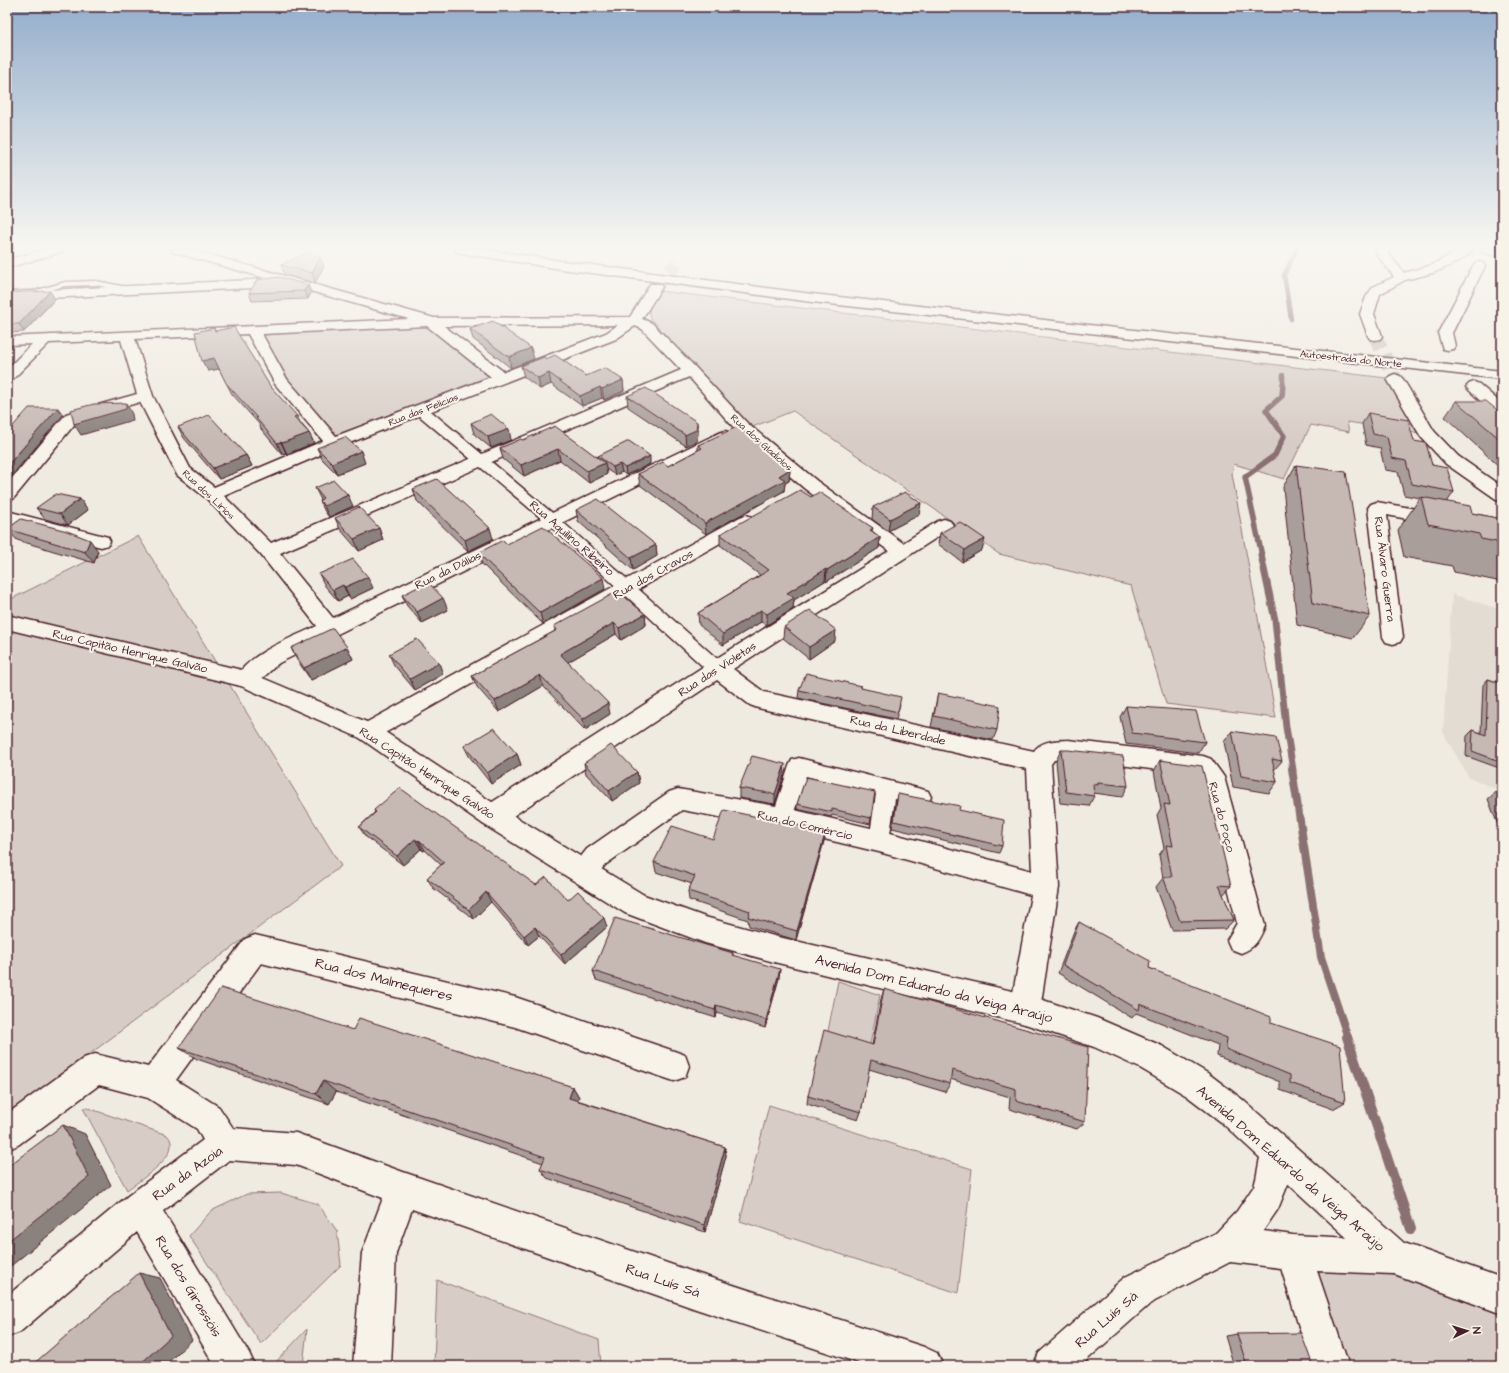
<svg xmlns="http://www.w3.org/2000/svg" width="1509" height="1373" font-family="'Architects Daughter',sans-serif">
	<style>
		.built { fill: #e3dcd2 }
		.green { fill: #d8cdc6; stroke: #917678 }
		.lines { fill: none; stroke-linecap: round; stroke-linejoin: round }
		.stream-far4 { stroke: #8b6f72; stroke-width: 4.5 }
		.stream-far3 { stroke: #8b6f72; stroke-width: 5.5 }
		.stream-far2 { stroke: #8b6f72; stroke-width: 7 }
		.stream-far1 { stroke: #8b6f72; stroke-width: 8 }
		.stream { stroke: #8b6f72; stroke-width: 10 }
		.minor-tunnel { stroke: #cfc2bc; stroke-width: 14; stroke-dasharray: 14 7; stroke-linecap: butt }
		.service-casing { stroke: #4a1f2b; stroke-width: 3 }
		.pedestrian-casing { stroke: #4a1f2b; stroke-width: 3 }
		.minor-casing { stroke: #4a1f2b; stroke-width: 3 }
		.tertiary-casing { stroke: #4a1f2b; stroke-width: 3 }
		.motorway-casing { stroke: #4a1f2b; stroke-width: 3 }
		.service { fill: #f7f3e8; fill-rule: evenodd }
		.pedestrian { fill: #f7f3e8; fill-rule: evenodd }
		.minor { fill: #f7f3e8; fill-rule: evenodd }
		.tertiary { fill: #f7f3e8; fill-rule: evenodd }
		.motorway { fill: #f7f3e8; fill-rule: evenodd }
		.wall { fill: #aa9e9a; stroke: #4a1f2b }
		.shaded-wall { fill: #8b817d; stroke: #4a1f2b }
		.building { fill: #c6b8b3; stroke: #4a1f2b }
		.labels { text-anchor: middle; stroke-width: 4; stroke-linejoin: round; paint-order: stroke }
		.far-street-label { font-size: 10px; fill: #4a1f2b; stroke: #f7f3e8 }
		.street-label { font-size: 12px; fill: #4a1f2b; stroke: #f7f3e8 }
		.near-street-label { font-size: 14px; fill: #4a1f2b; stroke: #f7f3e8 }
	</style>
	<rect width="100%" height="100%" fill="#f0ebe0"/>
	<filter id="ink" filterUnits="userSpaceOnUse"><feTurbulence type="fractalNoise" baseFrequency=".025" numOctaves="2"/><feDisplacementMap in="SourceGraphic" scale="8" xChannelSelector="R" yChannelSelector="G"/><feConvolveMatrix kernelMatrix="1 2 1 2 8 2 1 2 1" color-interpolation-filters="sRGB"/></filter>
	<g filter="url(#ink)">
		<!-- built -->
		<path class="built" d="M1452,594l50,16v181l-33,-13 -26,-46z"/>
		<!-- green -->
		<path class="green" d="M659,291l736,88 32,55 -80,-12 2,10 -38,-7 -27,54 -50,-15 -2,10 44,244 -110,-14 -35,-118 -132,-32 -206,-143 -43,17 -100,-110c-3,-11 3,-18 9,-27z
			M428,320l65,60 -160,63 -78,-107z
			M138,536l203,330 -334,250v-515z
			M838,981l42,14 -12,59 -42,-13z
			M769,1105l203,64 -14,124 -218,-72z
			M83,1108h5l79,27c18,18 -27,45 -40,55z
			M281,1193l37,11 19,27 4,34 -80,79 -72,-108 22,-25 36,-17z
			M1293,1252l209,44v70h-160z
			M437,1280l162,60 2,26h-167z
			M307,1329l-4,37h-31z"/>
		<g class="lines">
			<!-- stream-far4 -->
			<path class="stream-far4" d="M1291,319l-7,-44 13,-26
				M1283,385v-10"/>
			<!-- stream-far3 -->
			<path class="stream-far3" d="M1262,556l-17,-79 30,-22 9,-19 -18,-26 16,-14 1,-12"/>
			<!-- stream-far2 -->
			<path class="stream-far2" d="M1261,555l14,65 11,107 7,43"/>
			<!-- stream-far1 -->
			<path class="stream-far1" d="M1292,769l29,188 27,81"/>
			<!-- stream -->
			<path class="stream" d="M1347,1037l64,192"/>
			<!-- minor-tunnel -->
			<path class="minor-tunnel" d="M655,287l22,-24
				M1375,336l20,43"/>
			<defs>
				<path id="service" d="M96,281l36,7 1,2 -4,2 -33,-7 -31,1 -37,10 -4,-2 41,-12z"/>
				<path id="pedestrian" d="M421,406l5,1 131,110 166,147 3,5 -3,5 -6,2 -6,-2 -164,-151 -131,-110 -1,-3 1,-3z
					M799,758l122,31 7,2 3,6 -3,6 -7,2 -26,-6 -6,42 -3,6 -7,3 -7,-3 -3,-6 7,-47 -70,-18 -14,42 -3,6 -7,3 -7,-3 -3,-6 17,-52 3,-6z"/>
				<path id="minor" d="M47,249h17l-2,3 -55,16v-8z
					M171,249h18l245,69 196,-1 20,-33h10l2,3 -20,32 10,4 44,45 52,56 69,57 86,62 35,-22 6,-2 6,2 3,4 -3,4 -217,140 31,23 270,59c8,-11 21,-10 34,-11l135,16 8,3 13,18 41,149c-6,14 -10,22 -24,27l-10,-4 -4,-9 10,-17 -36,-142 -5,-6 -128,-17 -14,2 -3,4 8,123 -19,122 -5,10 -10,5 -10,-5 -5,-10 21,-114 -152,-43 -97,-23 -100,-19 -77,55 -12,15 -9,4 -9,-4 -4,-8 4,-8 12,-15 82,-57 9,-3 104,18 97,23 153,41 -5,-102 -269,-61 -8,-3 -33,-25 -216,144 -9,3 -9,-3 -3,-8 3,-8 226,-145 180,-112 -84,-62 -69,-59 -47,-53 -409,176 53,65 386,-185 6,-2 6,2 2,3 -2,3 -452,224c-12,10 -24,27 -41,22l-3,-6c14,-26 56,-41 82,-53l-56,-71 -55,-57 -29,-23 -37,-73 -62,18 -65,79 -6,1v-16l59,-70 71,-20 -16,-54 -72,3 -37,37 -5,2v-13l25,-25 -25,1v-8l402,-18 -127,-36 -30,5 -245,12v-8l245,-12 13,-2 -92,-26zM618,325l-12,8 -102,39 -60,-46zM427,326l64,51 -155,59 -49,-57 -25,-45zM635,326l7,3 39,41 -410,173 -47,-47 115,-49 277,-108zM248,334l27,50 48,57 -109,46 -24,-19 -37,-72 -18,-57z
					M1376,249h12v4l16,20 28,-8 29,-16h13l-9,8 -16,9 -16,7 -28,7 -25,14 -6,20 8,22 -2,3 -5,1 -5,-1 -2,-3 -8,-22 6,-17 7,-10 21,-10 -18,-24z
					M1480,249h17l5,1v8l-20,-6z
					M1479,262l4,1 2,3 -33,67 3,13 -2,3 -5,1 -5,-1 -5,-16 35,-67 2,-3z
					M1395,374l5,2 3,3 31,52 24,25 44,31v13l-6,-1 -50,-35 -25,-27 -34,-58 3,-3z
					M1474,382l5,2 23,20v14l-6,-2 -27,-26 -3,-3 3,-3z
					M1377,502l61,11 6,2 3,4 -3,4 -6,2 -51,-10 16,122 -3,5 -7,2 -7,-2 -3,-5 -15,-129 3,-4z
					M7,511l101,26 2,4 -2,4 -7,2 -94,-24z
					M746,515l6,2 3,4 -3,4 -376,213 -8,3 -8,-3 -4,-6 4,-6 380,-209z
					M255,935l260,62 159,54 11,4 4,11 -4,11 -11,4 -159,-54 -254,-64 -85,117 43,27 14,21 63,5 107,39 293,101 228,74 13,6 6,13h-75l-172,-57 -284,-100 -16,44 -5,113h-38l9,-113 21,-55 -87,-33 -67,-5 -66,51 86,142 6,13h-40l-78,-134 -117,100 -13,5v-41l122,-101 74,-55 -6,-11 -49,-31 -49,-13 -81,60 -11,5v-36l77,-56 11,-4 53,13 97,-128z
					M1277,1136l11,5 5,11 -3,27 -12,30 -15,22 30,4 100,5 12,5 5,12 -5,12 -12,5 -76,-3 32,95h-38l-30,-98 -51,-6 -79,41 -71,63h-47l6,-13 86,-76 91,-44 21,-22 17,-25 2,-7 5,-27 5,-11z"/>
				<path id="tertiary" d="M7,615l239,56 130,55 125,82 143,87 61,22 69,19 251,58 72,24 65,28 47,28 34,26 161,143 98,35v36l-121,-45 -160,-147 -34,-26 -47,-28 -46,-21 -69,-23 -251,-62 -69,-19 -80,-30 -142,-89 -123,-86 -119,-52 -234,-57z"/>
				<path id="motorway" d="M455,249h26l80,12 251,33 690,77v8l-690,-77 -251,-33 -100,-16 -4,-1z"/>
			</defs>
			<!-- service casing -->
			<use href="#service" class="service-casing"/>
			<!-- pedestrian casing -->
			<use href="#pedestrian" class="pedestrian-casing"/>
			<!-- minor casing -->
			<use href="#minor" class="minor-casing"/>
			<!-- tertiary casing -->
			<use href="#tertiary" class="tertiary-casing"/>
			<!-- motorway casing -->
			<use href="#motorway" class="motorway-casing"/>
			<!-- service -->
			<use href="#service" class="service"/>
			<!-- pedestrian -->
			<use href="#pedestrian" class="pedestrian"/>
			<!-- minor -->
			<use href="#minor" class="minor"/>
			<!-- tertiary -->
			<use href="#tertiary" class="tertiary"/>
			<!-- motorway -->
			<use href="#motorway" class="motorway"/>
		</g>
		<!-- wall -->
		<path class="wall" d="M281,265l43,1 -9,17 -30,-8z
			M308,285l3,8 -3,6 -56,2 -3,-8z
			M7,293l48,6 -31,33 -17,1z
			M214,328l1,3 55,55 39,47 5,10 -27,11 -1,-1 -4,1 -21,-25 -2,-5 -27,-30 -13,-25 -11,2z
			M470,329l64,30 -23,9 -38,-29z
			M546,359l40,17 37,4 1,11 -20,9 -2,-2 -20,8 -31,-22 -11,5 -16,-12 -3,-11z
			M627,396l71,37 -1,8 -11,5 -58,-39z
			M1456,401l46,13v55l-57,-52z
			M1368,413l46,28 40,51 -7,10 25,11 30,6v63l-48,-10 -2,-6 -48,-9 -6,-27 22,-32 -16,-3 -6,-23 -13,-2 -5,-22 -14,-3 -4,-21z
			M471,423l40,17 -20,8 -17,-14z
			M178,427l68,28 6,11 -33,13 -35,-41z
			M523,440l75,17v-1l52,8 -24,11 -4,-3 -7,3 -9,-6 1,5 -18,9 -29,-23 -36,16 -21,-17 -3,-11z
			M698,445l66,5 10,6v3l16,10 -1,12 -4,2 -1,8 -78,43 -66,-49 -2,-11 30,-8 30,-16z
			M317,448l48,15 -28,11 -15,-15z
			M1296,465l74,151 -17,22 -56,-13 -14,-138z
			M315,488l38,18 -24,11 -4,-5 -5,-11 1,-1z
			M413,489l80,50 -25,12 -51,-50z
			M811,497l62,31 -1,3 8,6 -1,11 -53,34 -1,-1 -31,19 -1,9 -26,16 -6,-3 -38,23 -24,-20 -1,-12 62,-38 -40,-30v-11z
			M80,499l8,11 -20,15 -23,-6 -9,-11z
			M873,507l46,8 -31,16 -16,-12z
			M576,510l80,35 1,11 -24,14 -55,-49z
			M335,518l44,10 4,12 -24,11 -19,-22z
			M7,529l91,22 -4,12 -77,-23z
			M940,533l42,17 -20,12 -24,-18z
			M507,544l98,45 -62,35 -61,-60 -4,-11z
			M319,574l54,14 -23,11 -2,-3 -10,5 -13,-15z
			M402,595l46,15 -26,13 -15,-17z
			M645,614l1,11 -25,15 -5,-6 -48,28 42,52 -25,16 -42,-44 -44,26 -22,-25 -5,-11 83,-45 -1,-5z
			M784,627l51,14 -26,18 -26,-21z
			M347,647l6,12 -42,21 -14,-20 -6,-12z
			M389,654l54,20 -28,16 -21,-25z
			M1488,679l14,5v85l-36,-13 1,-20 6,-6 8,3 2,-48z
			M861,686v2l39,16 -4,15 -98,-21 1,-8z
			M938,693l59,37 -4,10 -62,-13z
			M1126,706l79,36 -7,11 -72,-9 -6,-27z
			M1232,731l50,30 -8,9 3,12 -8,11 -36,-6 -9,-45z
			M464,746l53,8 4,11 -30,19 -22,-28z
			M1061,750l67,36 -6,11 -28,-4v3l-5,10 -29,-3 -4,-42z
			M1160,760l71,126 -8,9 11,25 -9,9 -53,1 -16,-43 7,-9 -4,-23 5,-7 -7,-33 4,-7 -7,-37z
			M584,763l53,9 2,11 -27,18 -26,-27z
			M784,775l-9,29 -36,-6v-10z
			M1502,787v49l-14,-37z
			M875,792l-5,32 -38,-9 -1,2 -34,-8v-5z
			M898,794l61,16 43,36 -3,7 -107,-25z
			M374,810l194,90 39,27 -42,37 -26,-28 -11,9 -37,-43 -17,17 -41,-31 -6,-10 14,-13 -16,-15 -2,1 -2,-2 -18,16 -37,-28 -7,-10 16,-15z
			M713,839l111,2 -28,99 -47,-14 -1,-6 -59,-20 -1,-9 4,-7 -36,-12 -2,-10z
			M1079,922l70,46 122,55 74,79 -12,7 -53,-19v-8l-63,-26 1,-11 -82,-32 -4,5 -74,-45 16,-42z
			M733,953v3l46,22 -14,50 -48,-15 -1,5 -120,-38 -3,-9z
			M884,989l201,133 -8,7 -68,-20 1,-12 -60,-18v5l-5,8 -76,-23 -8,43 -3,8 -51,-16 1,-8 64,-51 9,-46z
			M353,1030l220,57 6,10 -2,3 148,47 1,9 -21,76 -158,-54 -7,-9 3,-6 -207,-71 -7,12 -132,-45 -18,-11z
			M1237,1334l76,32h-79l-9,-30z"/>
		<!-- shaded-wall -->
		<path class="shaded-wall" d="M320,257l4,9 -9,17 -3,-10z
			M308,285l3,8 -3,6 -4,-8z
			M50,291l5,8 -31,33 -5,-8z
			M531,348l3,11 -23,9 -2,-11z
			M214,358l5,11 -11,2 -6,-10z
			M549,373l2,11 -11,5 -2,-11z
			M623,380l1,11 -20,9 -2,-11z
			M600,387l2,11 -20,8 -2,-10z
			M126,403l6,11 1,6 -52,15 -7,-11z
			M58,408l5,7 -56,66v-15z
			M297,416l5,10 -8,-9z
			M697,422l1,11 -1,8 -11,5 -1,-11z
			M509,429l2,11 -20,8 -3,-11z
			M309,433l5,10 -27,11 -5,-11z
			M281,442l5,11 -4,1 -5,-11z
			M558,449l2,11 -36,16 -3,-11z
			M361,451l4,12 -28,11 -5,-11z
			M246,455l6,11 -33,13 -6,-11z
			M650,456v8l-24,11 -1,-7z
			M605,463l2,11 -18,9 -2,-12z
			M620,464l2,8 -7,3 -2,-8z
			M790,469l-1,12 -4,2 -1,8 -78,43 -1,-11 74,-47z
			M348,495l5,11 -24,11 -5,-11z
			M80,499l8,11 -20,15 -8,-11z
			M921,503l-2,12 -31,16 2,-12z
			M379,528l4,12 -24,11 -5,-12z
			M490,528l3,11 -25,12 -3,-11z
			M880,537l-1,11 -53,34 1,-12z
			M985,539l-3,11 -20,12 3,-12z
			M90,540l8,11 -4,12 -9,-11z
			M656,545l1,11 -24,14 -2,-12z
			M826,569l-1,12 -31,19 -1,9 -26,16v-11l20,-21z
			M368,577l5,11 -23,11 -5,-12z
			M603,578l2,11 -62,35 -3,-11z
			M343,585l5,11 -10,5 -5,-11z
			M443,598l5,12 -26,13 -5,-11z
			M761,610v12l-38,23v-11z
			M645,614l1,11 -25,15 -2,-12z
			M614,623l2,11 -53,31 -3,-11z
			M836,630l-1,11 -26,18v-12z
			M347,647l6,12 -42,21 -7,-12z
			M439,663l4,11 -28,16 -5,-11z
			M540,675l3,11 -44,26 -4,-11z
			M608,703l2,11 -25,16 -2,-11z
			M517,754l4,11 -30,19 -4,-11z
			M785,764l-1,11 -9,29v-10z
			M637,772l2,11 -27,18 -3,-10z
			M826,831l-2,10 -28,99 1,-9z
			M415,839l6,10 -18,16 -6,-9z
			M419,840l6,10 -2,1 -5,-10z
			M486,892l5,10 -17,17 -5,-9z
			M604,918l3,9 -42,37 -4,-9z
			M535,927l4,9 -11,9 -4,-9z
			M780,969l-1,9 -14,50 1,-8z
			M716,1005l1,8 -1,5 -1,-8z
			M323,1081l13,11 -7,12 -13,-10z
			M573,1087l6,10 -5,11 -5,-10z
			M63,1125l22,9 26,51 -104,84v-27z
			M725,1147l1,9 -21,76 -1,-7z
			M139,1273l21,5 32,62 -28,26h-26z"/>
		<!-- building -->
		<path class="building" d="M306,253l14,4 -8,16 -31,-8z
			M279,277l29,8 -4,6 -55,2 8,-13z
			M50,291l-31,33h-12v-31z
			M493,321l38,27 -22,9 -39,-28z
			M234,327l36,59 27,30 -3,1 15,16 -27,10 -1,-1 -4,1 -21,-25h1l-31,-35 -12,-25 -12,3 -7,-29 19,-4 1,3z
			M555,355l31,21 19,-8 18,12 -21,9 -2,-2 -20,9 -31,-23 -11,5 -17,-12 23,-9 2,2z
			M646,388l51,34 -1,8 -11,5 -58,-39z
			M1456,401h30l16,13v27z
			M126,403v6l-52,15 -3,-14 23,-6z
			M29,408h29l-51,58v-33z
			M1368,413l40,7 6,21 12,2 6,22 15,3 7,24 -42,-8 -6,-23 -14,-3 -5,-21 -14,-3z
			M491,414l18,15 -21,8 -17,-14z
			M209,415l37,40 -33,13 -35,-41z
			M555,426l50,37 -18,8 -29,-22 -37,16 -21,-17 21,-9 2,1z
			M737,427l27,19 -4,1 14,9 -2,2 18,11 -11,7 6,4 -80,43 -67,-49 25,-12 5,4 34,-18 -4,-3z
			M345,437l16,14 -29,12 -15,-15z
			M629,441l21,15 -25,12 -5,-4 -7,3 -15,-11z
			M1296,465l50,7 24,144 -57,-13z
			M437,479l53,49 -25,12 -52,-51z
			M334,480l14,15 -24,11 -4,-5 3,-3 -8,-10z
			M800,490l11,7 8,-5 54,36 -3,2 10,7 -53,33 -1,-1 -39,24 7,5 -27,16 -6,-4 -38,24 -25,-21 71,-43 -49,-36z
			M905,492l16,11 -31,16 -17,-12z
			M56,494l24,5 -20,15 -24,-6z
			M1421,497l49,9 2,7 30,6v24l-21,-4 -2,-5 -51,-10z
			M598,499l58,46 -25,13 -55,-48z
			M359,507l20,21 -25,11 -19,-21z
			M21,519l46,12 23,9 -5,12 -78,-23z
			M960,522l25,17 -20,11 -25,-17z
			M543,526l60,52 -63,35 -62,-60 25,-13 4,4z
			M353,559l15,18 -23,10 -2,-2 -10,5 -14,-16z
			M428,582l15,16 -26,14 -15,-17z
			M618,591l27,23 -26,14 -5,-5 -54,31 48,49 -25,16 -43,-44 -45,26 -23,-25 85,-46 -3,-4z
			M810,610l26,20 -27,17 -25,-20z
			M333,628l14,19 -43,21 -13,-20z
			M417,639l22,24 -29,16 -21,-25z
			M806,673l55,13v2l40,9 -3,15 -99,-22z
			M1488,679l14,5v78l-30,-11 1,-21 13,5z
			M938,693l62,13 -3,24 -63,-14z
			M1126,706l70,5 9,31 -73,-9z
			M494,728l23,26 -30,19 -23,-27z
			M1232,731l44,7 6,23 -10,-2 5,23 -36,-6z
			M611,745l26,27 -28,19 -25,-28z
			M1061,750h7l55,6 5,30 -30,-3v2l-5,-1 1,12 -28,-4z
			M752,756l33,8 -10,30 -36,-6z
			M1160,760l42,6 29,120 -12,-1 15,35 -54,1 -17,-44h9l-6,-32 7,1 -9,-42 6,1z
			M806,777l69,15 -4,26 -39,-9v3l-35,-8z
			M400,788l136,97 10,-8 22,23 10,-9 26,27 -43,37 -26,-28 -11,9 -38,-44 -17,18 -42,-32 17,-16 -25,-22 -1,1 -3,-2 -18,17 -38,-29 17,-15 -2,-2z
			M898,794l62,12 -1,4 45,10 -2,26 -108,-25z
			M724,810l102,21 -29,100 -49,-14 2,-6 -62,-20 7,-15 -41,-14 18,-36 41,13z
			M615,918l118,35 -1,2 48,14 -14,51 -50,-15 -1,5 -122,-39z
			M1079,922l71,39 -1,7 122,49v6l69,23 5,56 -55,-19v-8l-64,-26 1,-11 -87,-34 -1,6 -76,-45z
			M221,988l132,42 6,-12 214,69 -4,11 156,49 -21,78 -164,-56 5,-12 -222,-76 -7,13 -137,-46z
			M884,989l204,58 -3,75 -69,-21v-12l-64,-19 -2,14 -79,-24 -10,52 -53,-16 16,-66 49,15z
			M63,1125l26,52 -82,65v-75z
			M139,1273l32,63 -33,30h-107z
			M1301,1333l12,33h-66l-10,-32z"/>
	</g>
	<!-- sky -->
	<linearGradient id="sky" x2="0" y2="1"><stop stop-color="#94aecc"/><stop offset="0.56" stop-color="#f8f6f1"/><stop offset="1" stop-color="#f8f6f1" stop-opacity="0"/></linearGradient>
	<rect width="1509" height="441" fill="url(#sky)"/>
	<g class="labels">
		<!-- far-street labels -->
		<g class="far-street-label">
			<text transform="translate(1351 358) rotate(6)" y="4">Autoestrada do Norte</text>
			<text transform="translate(423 409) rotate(-21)" y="4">Rua das Felícias</text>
			<text transform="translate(762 442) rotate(42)" y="4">Rua dos Gladíolos</text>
			<text transform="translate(209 494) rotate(43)" y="4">Rua dos Lírios</text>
		</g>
		<!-- street labels -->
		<g class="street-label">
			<text transform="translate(572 538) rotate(41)" y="4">Rua Aquilino Ribeiro</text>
			<text transform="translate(1385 569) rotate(83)" y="4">Rua Álvaro Guerra</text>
			<text transform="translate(448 570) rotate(-26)" y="4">Rua da Dálias</text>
			<text transform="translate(653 574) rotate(-29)" y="4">Rua dos Cravos</text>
			<text transform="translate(130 651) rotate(13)" y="4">Rua Capitão Henrique Galvão</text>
			<text transform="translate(717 669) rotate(-33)" y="4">Rua das Violetas</text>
			<text transform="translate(898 730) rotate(13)" y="4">Rua da Liberdade</text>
			<text transform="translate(427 773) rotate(33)" y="4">Rua Capitão Henrique Galvão</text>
			<text transform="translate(1222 817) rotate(75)" y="4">Rua do Poço</text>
			<text transform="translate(805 825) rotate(13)" y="4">Rua do Comércio</text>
		</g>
		<!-- near-street labels -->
		<g class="near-street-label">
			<text transform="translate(384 979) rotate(14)" y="5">Rua dos Malmequeres</text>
			<text transform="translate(934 988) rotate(14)" y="5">Avenida Dom Eduardo da Veiga Araújo</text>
			<text transform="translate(1291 1168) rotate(41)" y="5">Avenida Dom Eduardo da Veiga Araújo</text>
			<text transform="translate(187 1173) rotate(-36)" y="5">Rua da Azoia</text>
			<text transform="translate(663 1280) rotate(19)" y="5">Rua Luís Sá</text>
			<text transform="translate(189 1286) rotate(59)" y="5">Rua dos Girassóis</text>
			<text transform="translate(1106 1319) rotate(-41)" y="5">Rua Luís Sá</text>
		</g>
	</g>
	<!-- margin -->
	<rect width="1509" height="1373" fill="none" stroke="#f7f3e8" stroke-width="24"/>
	<rect x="12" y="12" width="1485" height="1349" fill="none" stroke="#4a1f2b" stroke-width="1.5" filter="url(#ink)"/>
	<!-- north arrow -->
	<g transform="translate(1467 1331) rotate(86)" stroke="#f7f3e8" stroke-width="3" paint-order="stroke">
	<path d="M0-3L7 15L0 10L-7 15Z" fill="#4a1f2b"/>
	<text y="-6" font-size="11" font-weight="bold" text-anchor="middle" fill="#4a1f2b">N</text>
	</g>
</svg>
